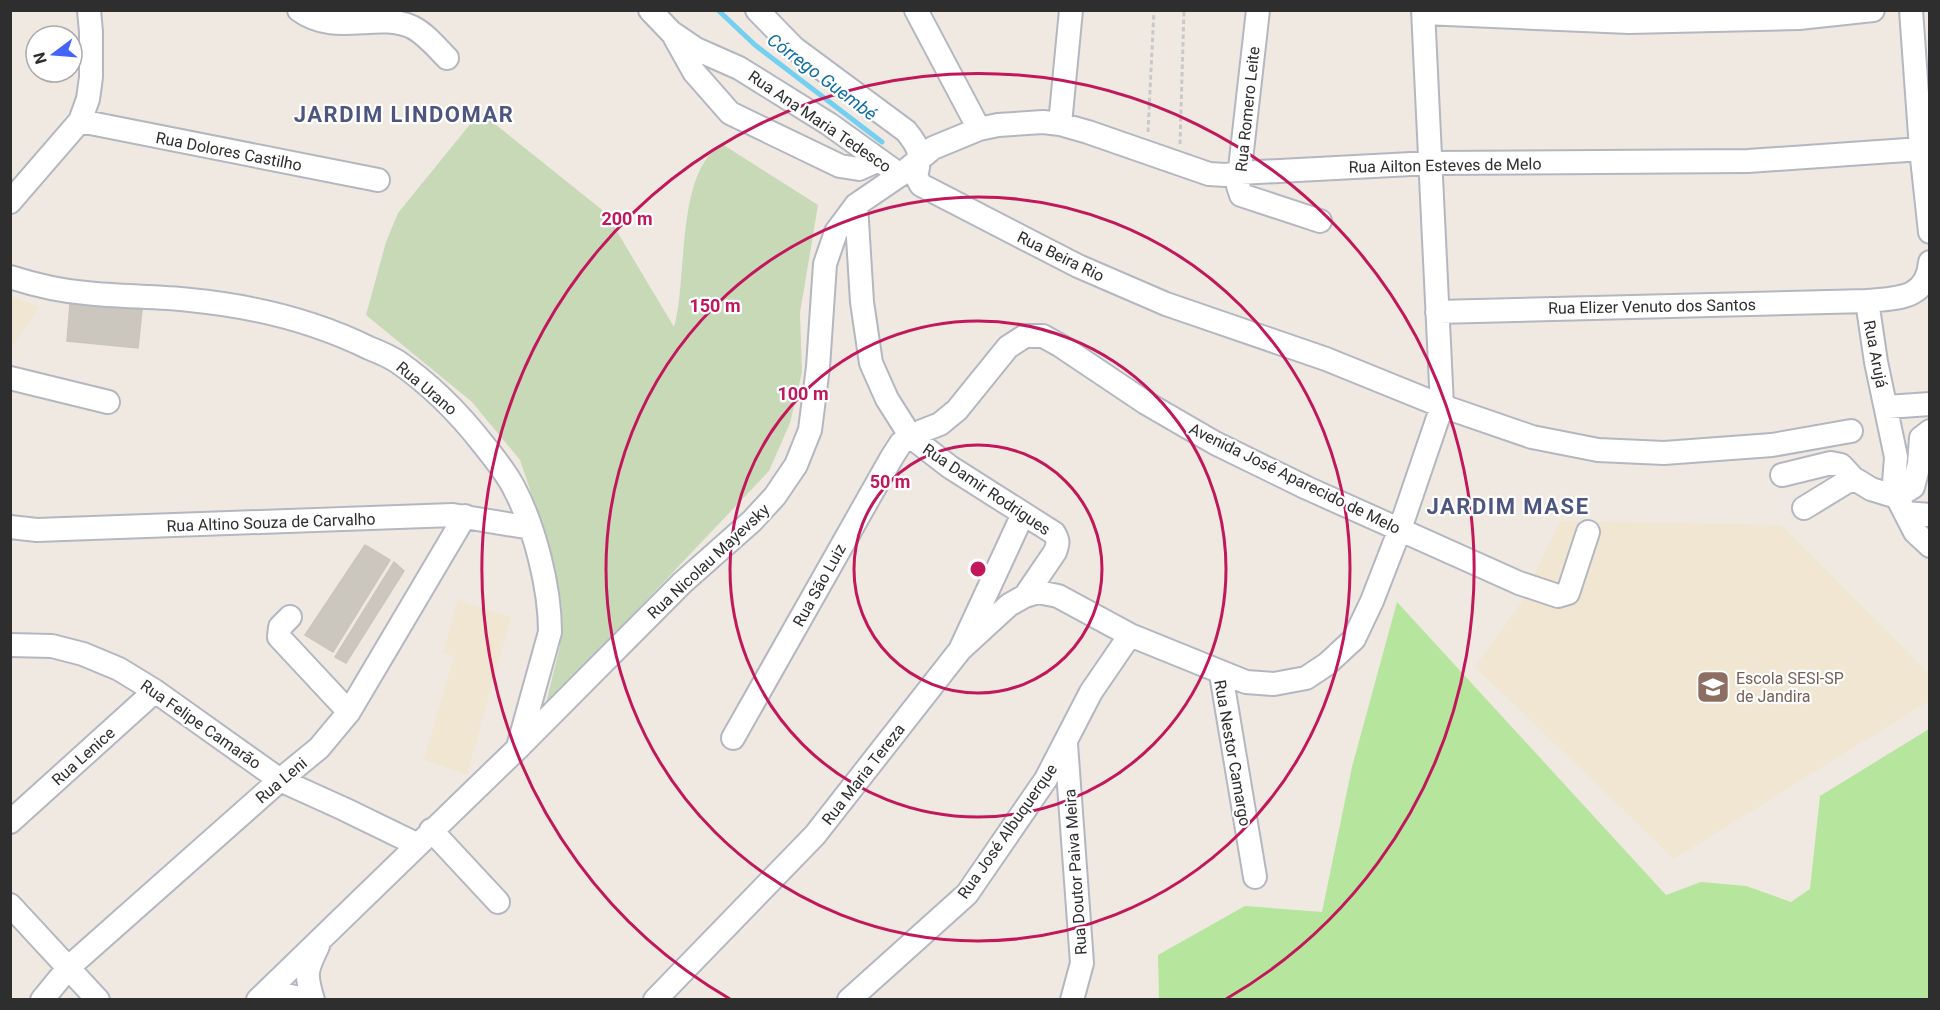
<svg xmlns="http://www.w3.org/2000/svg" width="1940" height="1010" font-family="Roboto,sans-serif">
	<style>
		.education { fill: #f0e6d1 }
		.green { fill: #b6e59e }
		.cemetery { fill: #c8d9b8 }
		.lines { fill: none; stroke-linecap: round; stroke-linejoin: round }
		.stream { stroke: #75cff0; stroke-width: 5 }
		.building { fill: #cbc7bf; stroke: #cbc5ba; stroke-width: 1.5 }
		.minor-casing { stroke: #b4b7c1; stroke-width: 26 }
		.path { stroke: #c9c9c9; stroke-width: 3; stroke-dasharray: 4.5 3; stroke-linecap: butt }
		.minor { stroke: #fff; stroke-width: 22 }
		.ring { fill: none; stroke: #c2185b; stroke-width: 3 }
		.labels { text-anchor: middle; stroke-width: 4.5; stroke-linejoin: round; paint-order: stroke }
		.street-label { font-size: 16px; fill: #2e2e2e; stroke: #fff }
		.education-label { font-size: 16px; fill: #785e54; stroke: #fff; text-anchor: start }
		.water-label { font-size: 18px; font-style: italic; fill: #0d6fa3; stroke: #fff }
		.district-label { font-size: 22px; font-weight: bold; letter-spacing: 1.5px; fill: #4d5680; stroke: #fff }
		.centre { fill: #c2185b; stroke: #fff; stroke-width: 3 }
		.ring-label { font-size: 18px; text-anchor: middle; font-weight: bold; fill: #c2185b; stroke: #fff; stroke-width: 4.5; stroke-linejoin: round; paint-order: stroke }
	</style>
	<rect width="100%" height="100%" fill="#efe9e1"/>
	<!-- education -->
	<path class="education" d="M11,297l29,10 -29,41 -1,-51z
		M1560,521l221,4 148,149v27l-255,158 -199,-192 46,-64z
		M458,600l53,17 -44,158 -43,-15 30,-104 -11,-3z"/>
	<!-- green -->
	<path class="green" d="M1397,602l269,293 35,-13 45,4 45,16 19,-13 10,-93 109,-67v270h-770l-1,-44 87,-49 77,6 30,-145z"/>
	<!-- cemetery -->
	<path class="cemetery" d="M480,112l126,101 68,114c14,-48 1,-155 48,-183l96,61 -18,108 2,59 -12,51 -21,48 -224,236 15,-61 -1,-55 -17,-66 -22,-65 -48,-58 -106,-87 20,-73 12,-29z"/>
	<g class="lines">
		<!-- stream -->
		<path class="stream" d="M718,10l37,35 127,97"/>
	</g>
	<!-- building -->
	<path class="building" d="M70,304l72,6 -4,38 -71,-7z
		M365,545l25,15 -57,92 -28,-17z
		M394,562l10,9 -58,92 -11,-6z"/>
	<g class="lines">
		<defs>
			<path id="minor" d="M299,10c37,27 78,1 113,17 14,7 25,21 35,31
				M650,10l21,22 25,17 43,19 90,56 71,51
				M757,10l37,38 112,83c14,17 16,23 10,45l5,9 157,81 88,38 160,55 116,47 90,31 66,13 66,3 108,-8 79,-14
				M1258,10l-20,176 3,9 79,26
				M1911,10l10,139 9,83
				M1424,13l205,9 170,-4 74,-8
				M675,38l19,34 36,41 110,53 19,3 20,-9
				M80,121l298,59
				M1060,124l11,-114
				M979,129l19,-4 45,-3 17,2 28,8 121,42 17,1 14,-2 190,-10 318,-2 173,-12 9,2
				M10,202l70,-81 8,-22 3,-22v-45l-2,-22
				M856,205l6,97 9,61 16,36 24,38 39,30 104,66c5,8 4,11 1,19l-30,44
				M1930,262c-3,38 -34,36 -63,39l9,61 20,95 -2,26 3,14 18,35 15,14
				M10,277c25,8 50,14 76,16 35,4 70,3 104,7 62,6 124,21 179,48 10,4 20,8 29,14 33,23 60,50 85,82 11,14 23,28 31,44 21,40 36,100 36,144l-32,115
				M1437,312l430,-11
				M10,378l98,24
				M1887,407l43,-3
				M1782,475l49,-12 10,2 12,13 18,11 26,8 16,-10 6,-23 2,-26 9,-7
				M1804,508l49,-30
				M1905,513l25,2
				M10,527l27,3 416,-15 78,13
				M290,617l-10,10 -1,10 70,75
				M10,645l42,1 31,8 36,15 36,22 125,89 64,29 72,35
				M960,650l49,-45 16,-9 13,-4 20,4 72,39 116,47 28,2 32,-6 21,-14 27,-25 18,-38 28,-72 42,-123 -19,-396
				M1221,674l34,203
				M733,738l159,-281 9,-14 21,-12 18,-7 17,-14 51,-63 17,-11h18l18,10 85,57 69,40 92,45 212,95 39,13 10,-3 20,-61
				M1066,744l16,219 -10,37
				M10,822l145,-131
				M431,830l67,72
				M10,905l88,95
				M42,1000l27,-33 211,-187 39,-32 30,-36 116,-196
				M258,1000l260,-252 164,-165 70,-62 23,-25 21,-31 14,-35 8,-63 7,-103 11,-32 20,-27 44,-30 33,-27 46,-19 -63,-119
				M263,1000c14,-4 26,-8 38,0
				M313,1000c-8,-26 -7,-30 5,-54
				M655,1000l160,-165 145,-185 63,-136
				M849,1000l118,-106 79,-115 45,-87 39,-57"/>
		</defs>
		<!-- minor casing -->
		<use href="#minor" class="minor-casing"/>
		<!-- path -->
		<path class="path" d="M1148,132l6,-122
			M1180,144l4,-134"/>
		<!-- minor -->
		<use href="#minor" class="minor"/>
	</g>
	<!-- distance rings -->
	<g class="ring">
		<circle cx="978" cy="569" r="124"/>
		<circle cx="978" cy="569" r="248"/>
		<circle cx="978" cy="569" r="372"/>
		<path d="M730 999A496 496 0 1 1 1226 999"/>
	</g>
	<!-- icons -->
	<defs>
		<symbol id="school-square" viewBox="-11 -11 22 22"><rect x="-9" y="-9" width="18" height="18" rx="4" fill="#8d6e63" stroke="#fff"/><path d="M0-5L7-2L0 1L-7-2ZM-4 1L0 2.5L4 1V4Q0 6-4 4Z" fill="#fff"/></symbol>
	</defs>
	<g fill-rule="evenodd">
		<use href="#school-square" x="1694" y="668" width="38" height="38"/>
	</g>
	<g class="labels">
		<!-- street labels -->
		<g class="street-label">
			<text transform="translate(1247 109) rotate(-84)" y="6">Rua Romero Leite</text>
			<text transform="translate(820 121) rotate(34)" y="6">Rua Ana Maria Tedesco</text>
			<text transform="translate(229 151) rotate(11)" y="6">Rua Dolores Castilho</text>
			<text transform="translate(1445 165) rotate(-1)" y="6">Rua Ailton Esteves de Melo</text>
			<text transform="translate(1061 256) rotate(26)" y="6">Rua Beira Rio</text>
			<text transform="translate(1652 306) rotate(-1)" y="6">Rua Elizer Venuto dos Santos</text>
			<text transform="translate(1876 354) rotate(79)" y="6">Rua Arujá</text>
			<text transform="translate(427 388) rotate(40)" y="6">Rua Urano</text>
			<text transform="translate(1295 478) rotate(26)" y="6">Avenida José Aparecido de Melo</text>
			<text transform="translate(987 489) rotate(34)" y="6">Rua Damir Rodrigues</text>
			<text transform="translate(271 522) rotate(-2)" y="6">Rua Altino Souza de Carvalho</text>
			<text transform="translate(708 561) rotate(-43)" y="6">Rua Nicolau Mayevsky</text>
			<text transform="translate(819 585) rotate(-61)" y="6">Rua São Luiz</text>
			<text transform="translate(201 724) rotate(35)" y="6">Rua Felipe Camarão</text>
			<text transform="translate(1233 753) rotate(80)" y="6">Rua Nestor Camargo</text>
			<text transform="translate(83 756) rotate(-42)" y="6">Rua Lenice</text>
			<text transform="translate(863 774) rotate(-52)" y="6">Rua Maria Tereza</text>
			<text transform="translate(281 780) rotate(-40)" y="6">Rua Leni</text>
			<text transform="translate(1007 831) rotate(-55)" y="6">Rua José Albuquerque</text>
			<text transform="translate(1075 872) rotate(-94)" y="6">Rua Doutor Paiva Meira</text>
		</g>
		<!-- education labels -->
		<g class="education-label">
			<text x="1736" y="684">Escola SESI-SP<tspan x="1736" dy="18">de Jandira</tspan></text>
		</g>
		<!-- water labels -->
		<g class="water-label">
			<text transform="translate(822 77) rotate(37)" y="6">Córrego Guembé</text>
		</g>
		<!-- district labels -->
		<g class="district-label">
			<text x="404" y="122">JARDIM LINDOMAR</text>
			<text x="1508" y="514">JARDIM MASE</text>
		</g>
	</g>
	<circle cx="978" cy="569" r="9" class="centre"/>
	<g class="ring-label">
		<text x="627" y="225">200 m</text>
		<text x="715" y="312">150 m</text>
		<text x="803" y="400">100 m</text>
		<text x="890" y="488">50 m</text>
	</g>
	<!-- border -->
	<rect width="1940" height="1010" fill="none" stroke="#2e2e2e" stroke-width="24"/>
	<!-- north arrow -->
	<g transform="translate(54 54) rotate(254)"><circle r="28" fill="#ffffff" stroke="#ababab" stroke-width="1.5"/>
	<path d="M0-4.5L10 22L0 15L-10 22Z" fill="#4264fb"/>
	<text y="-9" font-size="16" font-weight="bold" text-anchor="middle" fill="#2e2e2e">N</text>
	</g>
</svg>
